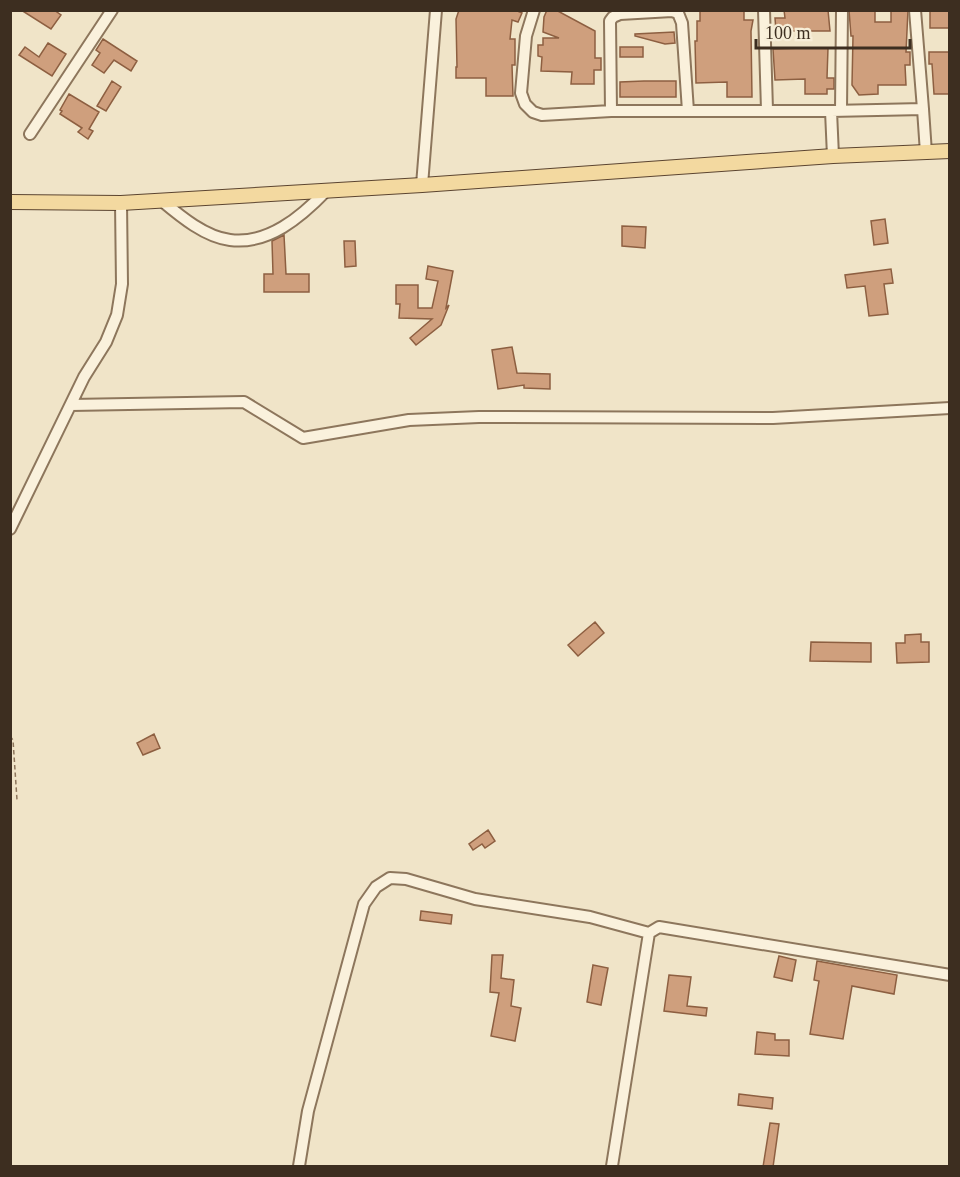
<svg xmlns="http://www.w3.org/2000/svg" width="960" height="1177" font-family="Georgia,serif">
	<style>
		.building { fill: #cf9f7d; stroke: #8d5f41; stroke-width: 1.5 }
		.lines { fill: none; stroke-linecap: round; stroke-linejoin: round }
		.minor-casing { stroke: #8d765c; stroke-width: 14 }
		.major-casing { stroke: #5b4430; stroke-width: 16 }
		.path { stroke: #8d765c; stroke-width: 1.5; stroke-dasharray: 4.5 3; stroke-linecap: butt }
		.minor { stroke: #faf1dc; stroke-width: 10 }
		.major { stroke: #f3d9a0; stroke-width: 14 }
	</style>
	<rect width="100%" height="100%" fill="#f0e4c8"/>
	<!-- building -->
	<path class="building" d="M21,10h33l7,5 -10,14z
		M459,10h56l7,3 -4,9 -6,-2 -2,19h5v26h-3l1,31h-27v-18h-30v-11h1l-1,-48z
		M547,10h9l39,21v27h6v12h-7v14h-23l1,-12 -31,-1 1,-14 -4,-1v-11h5v-7h16l-16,-6 1,-15z
		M700,10h44v10h9l-2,11 1,66h-25v-15l-31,1 -1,-42h2v-20h3z
		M784,10h44l2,21h-54l-1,-13h10z
		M849,10h26v12h16v-12h17l-2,42h4v13h-5l1,20h-28v9l-19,1 -7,-10 1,-49h-2z
		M930,10h20v18h-20z
		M674,32l1,11 -10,1 -30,-8v-2z
		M103,39l34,22 -6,10 -17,-11 -10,13 -12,-8 8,-12 -4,-3z
		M48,43l18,11 -14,22 -33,-21 6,-8 14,10z
		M620,47h23v10h-23z
		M804,48h24l-1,30h7v11h-7v5h-22v-15l-30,1 -2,-31z
		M929,52h21v42h-16l-2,-30h-3z
		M112,81l9,6 -15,24 -9,-5z
		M644,81h32v16h-56v-15z
		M69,94l30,18 -10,17 4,2 -5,8 -10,-7 4,-4 -22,-14 2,-3 -2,-1z
		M885,219l3,24 -14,2 -3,-24z
		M622,226l24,1 -1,21 -23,-2z
		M284,235l2,39h23v18h-45v-18h9l-1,-33z
		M344,241h11l1,25 -11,1z
		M428,266l25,5 -7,37 3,-3 -8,20 -25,20 -6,-7 22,-19 -33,-1 1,-14h-4v-19h22v23h14l6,-27 -12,-2z
		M891,269l2,14 -9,1 4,30 -19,2 -4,-30 -18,2 -2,-13z
		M512,347l5,26 33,1v15l-26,-1v-3l-26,4 -6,-39z
		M595,622l9,11 -26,23 -10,-11z
		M921,634v8h8v20l-32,1 -1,-20h9v-8z
		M811,642l60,1v19l-61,-1z
		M154,734l6,14 -17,7 -6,-12z
		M488,830l7,11 -10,7 -3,-4 -9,6 -4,-6z
		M421,911l31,4 -1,9 -31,-4z
		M492,955h11l-2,23 13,2 -3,26 10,2 -6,33 -24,-5 8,-43 -9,-1z
		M779,956l17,4 -4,21 -18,-4z
		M817,961l80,14 -3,19 -42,-8 -9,53 -33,-5 9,-53 -5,-1z
		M593,965l15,3 -7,37 -14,-3z
		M669,975l22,2 -4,29 20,2 -1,8 -42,-5z
		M757,1032l18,2v6h14v16l-34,-2z
		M739,1094l34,4 -1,11 -34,-4z
		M770,1123l9,1 -6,43h-10z"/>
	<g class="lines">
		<defs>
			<path id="minor" d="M534,10l-8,26 -5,57 4,11 8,8 9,3 69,-4h220l92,-2 3,44
				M764,10l3,100
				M915,10l8,99
				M841,110l1,-100
				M611,111l-1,-90 3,-4 7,-3 52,-3 6,2 4,10 6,88
				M831,111l2,45
				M30,134l82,-124
				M422,185l14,-175
				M162,201c18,15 43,36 68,39 38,5 71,-23 96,-49
				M71,405l173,-3 59,36 106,-18 70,-3 294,1 177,-10
				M10,529l74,-152 22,-35 11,-27 5,-31 -1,-81
				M299,1166l9,-55 56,-207 12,-17 14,-9 16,1 69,20 115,18 59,16
				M612,1166l37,-233 10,-6 291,48"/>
			<path id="major" d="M10,202l111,1 301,-18 411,-29 117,-5"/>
		</defs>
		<!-- minor casing -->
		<use href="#minor" class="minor-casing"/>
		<!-- major casing -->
		<use href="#major" class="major-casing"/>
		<!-- path -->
		<path class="path" d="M10,736l3,4 4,60"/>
		<!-- minor -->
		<use href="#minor" class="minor"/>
		<!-- major -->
		<use href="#major" class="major"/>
	</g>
	<!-- border -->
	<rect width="960" height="1177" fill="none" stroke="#3d2e20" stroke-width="24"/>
	<!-- scale -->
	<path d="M756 39v9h154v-9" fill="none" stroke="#3d2e20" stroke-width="3"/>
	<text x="765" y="39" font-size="18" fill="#3d2e20" stroke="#f7eed8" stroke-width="4.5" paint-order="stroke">100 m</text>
</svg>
